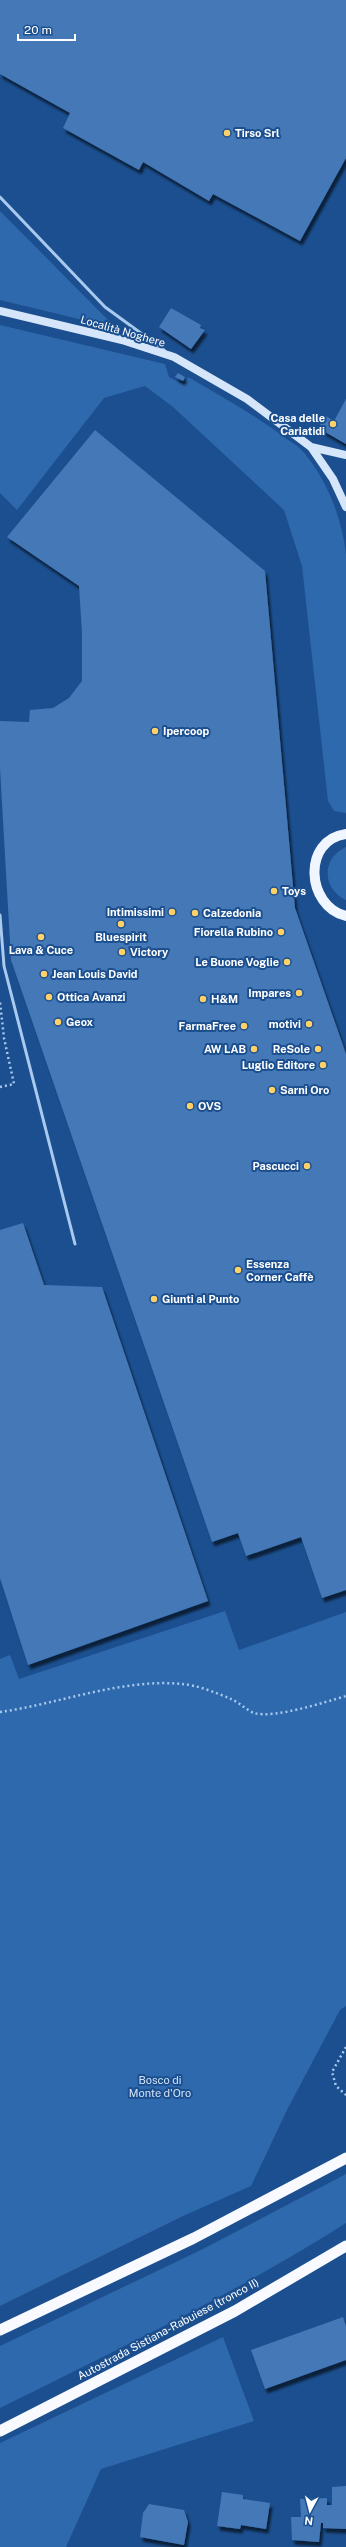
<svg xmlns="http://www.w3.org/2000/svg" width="346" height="2547" font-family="'Public Sans',sans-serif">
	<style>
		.green { fill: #2e69ad }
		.building { fill: #4478b7; filter: url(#shadow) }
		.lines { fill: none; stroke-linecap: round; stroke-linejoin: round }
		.path { stroke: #a9c9ee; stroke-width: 2.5; stroke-dasharray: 2 3; stroke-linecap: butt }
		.service { stroke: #a9c9ee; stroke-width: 3 }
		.secondary { stroke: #d6e6fa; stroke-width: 8 }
		.primary { stroke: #f0f6ff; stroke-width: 10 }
		.trunk { stroke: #f8faff; stroke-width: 11 }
		.poi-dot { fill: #ffd166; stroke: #1b4f8f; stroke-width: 1.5 }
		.labels { text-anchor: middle; stroke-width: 4; stroke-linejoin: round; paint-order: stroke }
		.poi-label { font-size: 11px; font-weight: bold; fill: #fff; stroke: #1b4f8f; text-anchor: start }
		.street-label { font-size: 11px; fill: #fff; stroke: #1b4f8f }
		.park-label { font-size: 11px; fill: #cfe3fa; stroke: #1b4f8f }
	</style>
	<defs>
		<filter id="shadow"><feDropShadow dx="2.5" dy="4.5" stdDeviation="1" flood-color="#0009"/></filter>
	</defs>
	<rect width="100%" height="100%" fill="#1b4f8f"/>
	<!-- green -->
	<path class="green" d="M0,211l116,117 -116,-28z
		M0,325l165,39 4,13 15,8 4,-8c33,19 65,37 96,60 7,5 16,10 21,17 23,28 37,65 41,100v259l-12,-2 -6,-10 -26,-235 -18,-56 -111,-103 -28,-21 -41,12 -87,112 -17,-17z
		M346,847v53c-24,-11 -25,-42 0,-53z
		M225,1611l14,39 107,-38v394l-6,4 -52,98 -37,78 -68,30 -183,90v-647l10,-4 9,24z
		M346,2174v49c-110,70 -229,127 -346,185v-62l201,-96z
		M223,2337l31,84 -153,48 -35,78h-66v-104z"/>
	<!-- building -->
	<path class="building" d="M0,0h346v158l-46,83 -87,-47 -4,7 -66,-39 -4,8 -76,-42 7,-15 -70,-39z
		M171,308l30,17 -1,3 5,2 -14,19 -32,-22z
		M178,373l7,4 -2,4 -8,-4z
		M346,399v45l-28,-16 8,-12 8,5z
		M95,430l170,141 30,337 51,146v536l-24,8 -21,-61 -55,19 -8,-23 -26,9 -201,-582 -11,-192v-47l29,1 1,-12 23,-2 16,-10 13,-17v-48l-3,-47 -72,-49z
		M23,1223l21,62 58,2 106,314 -180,64 -28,-87v-348z
		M343,2317l3,9v34l-81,29 -14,-39z
		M346,2486v43l-23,-1v-5h-2l-2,19 -27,-2 -1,-23h10l-1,-18 27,-1v7h5v-18z
		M222,2492l21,3v4l27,4 -4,26 -25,-4 -1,4 -23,-3z
		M149,2504l35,6 4,12 -4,23 -44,-8 3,-24z"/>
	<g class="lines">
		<!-- path -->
		<path class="path" d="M0,1087l14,-3 -10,-46 -4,-36
			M0,1712c58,-8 123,-34 182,-28 15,1 35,9 49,15 8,3 15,11 23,14 20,6 71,-11 92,-17
			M346,2047l-14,25 4,14 10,9"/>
		<!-- service -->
		<path class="service" d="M0,197l105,110 59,43
			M0,915l4,51 71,278"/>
		<!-- secondary -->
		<path class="secondary" d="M0,311l122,29 52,17 73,42 64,48 22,32 13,28
			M311,447l35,8"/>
		<!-- primary -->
		<path class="primary" d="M346,834c-44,6 -40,72 0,82"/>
		<!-- trunk -->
		<path class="trunk" d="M0,2330l194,-92 152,-80
			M0,2431l235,-120 111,-65"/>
	</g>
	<!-- markers -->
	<g class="poi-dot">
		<circle cx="227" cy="133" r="4"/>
		<circle cx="333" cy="424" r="4"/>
		<circle cx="155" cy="731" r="4"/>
		<circle cx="274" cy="891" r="4"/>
		<circle cx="172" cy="912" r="4"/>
		<circle cx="195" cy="913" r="4"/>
		<circle cx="121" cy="924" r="4"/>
		<circle cx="281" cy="932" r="4"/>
		<circle cx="41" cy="937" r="4"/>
		<circle cx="122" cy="952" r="4"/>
		<circle cx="287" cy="962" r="4"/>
		<circle cx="44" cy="974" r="4"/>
		<circle cx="299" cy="993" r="4"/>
		<circle cx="49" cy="997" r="4"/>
		<circle cx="203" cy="999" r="4"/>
		<circle cx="58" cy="1022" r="4"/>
		<circle cx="309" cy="1024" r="4"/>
		<circle cx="244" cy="1026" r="4"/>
		<circle cx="254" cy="1049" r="4"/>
		<circle cx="318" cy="1049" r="4"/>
		<circle cx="323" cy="1065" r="4"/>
		<circle cx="272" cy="1090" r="4"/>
		<circle cx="190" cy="1106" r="4"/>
		<circle cx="307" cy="1166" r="4"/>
		<circle cx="238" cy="1270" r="4"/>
		<circle cx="154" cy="1299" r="4"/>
	</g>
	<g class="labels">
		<!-- poi labels -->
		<g class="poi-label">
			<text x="235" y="137">Tirso Srl</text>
			<text x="325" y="422" text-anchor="end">Casa delle<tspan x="325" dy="13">Cariatidi</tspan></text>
			<text x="163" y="735">Ipercoop</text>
			<text x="282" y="895">Toys</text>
			<text x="164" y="916" text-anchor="end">Intimissimi</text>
			<text x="203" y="917">Calzedonia</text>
			<text x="273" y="936" text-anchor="end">Fiorella Rubino</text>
			<text x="121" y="941" text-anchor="middle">Bluespirit</text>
			<text x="41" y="954" text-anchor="middle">Lava &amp; Cuce</text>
			<text x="130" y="956">Victory</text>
			<text x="279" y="966" text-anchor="end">Le Buone Voglie</text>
			<text x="52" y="978">Jean Louis David</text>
			<text x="291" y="997" text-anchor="end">Impares</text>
			<text x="57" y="1001">Ottica Avanzi</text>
			<text x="211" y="1003">H&amp;M</text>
			<text x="66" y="1026">Geox</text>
			<text x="301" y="1028" text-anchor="end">motivi</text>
			<text x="236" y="1030" text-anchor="end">FarmaFree</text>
			<text x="246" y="1053" text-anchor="end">AW LAB</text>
			<text x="310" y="1053" text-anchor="end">ReSole</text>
			<text x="315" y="1069" text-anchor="end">Luglio Editore</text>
			<text x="280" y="1094">Sarni Oro</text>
			<text x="198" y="1110">OVS</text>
			<text x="299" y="1170" text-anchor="end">Pascucci</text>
			<text x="246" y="1268">Essenza<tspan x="246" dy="13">Corner Caffè</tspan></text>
			<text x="162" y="1303">Giunti al Punto</text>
		</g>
		<!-- street labels -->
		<g class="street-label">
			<text transform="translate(123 331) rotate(16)" y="4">Località Noghere</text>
			<text transform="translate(168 2329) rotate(-28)" y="4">Autostrada Sistiana-Rabuiese (tronco II)</text>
		</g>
		<!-- park labels -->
		<g class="park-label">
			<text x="160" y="2084">Bosco di<tspan x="160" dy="13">Monte d'Oro</tspan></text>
		</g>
	</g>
	<!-- north arrow -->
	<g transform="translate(310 2511) rotate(187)" stroke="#1b4f8f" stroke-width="3" paint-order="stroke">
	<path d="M0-3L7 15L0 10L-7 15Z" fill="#ffffff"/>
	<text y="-6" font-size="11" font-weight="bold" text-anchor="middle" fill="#ffffff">N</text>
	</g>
	<!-- scale -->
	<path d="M18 34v6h57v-6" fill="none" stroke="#ffffff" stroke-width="2"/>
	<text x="24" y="34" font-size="12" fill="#ffffff" stroke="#1b4f8f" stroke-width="3" paint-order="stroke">20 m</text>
</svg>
